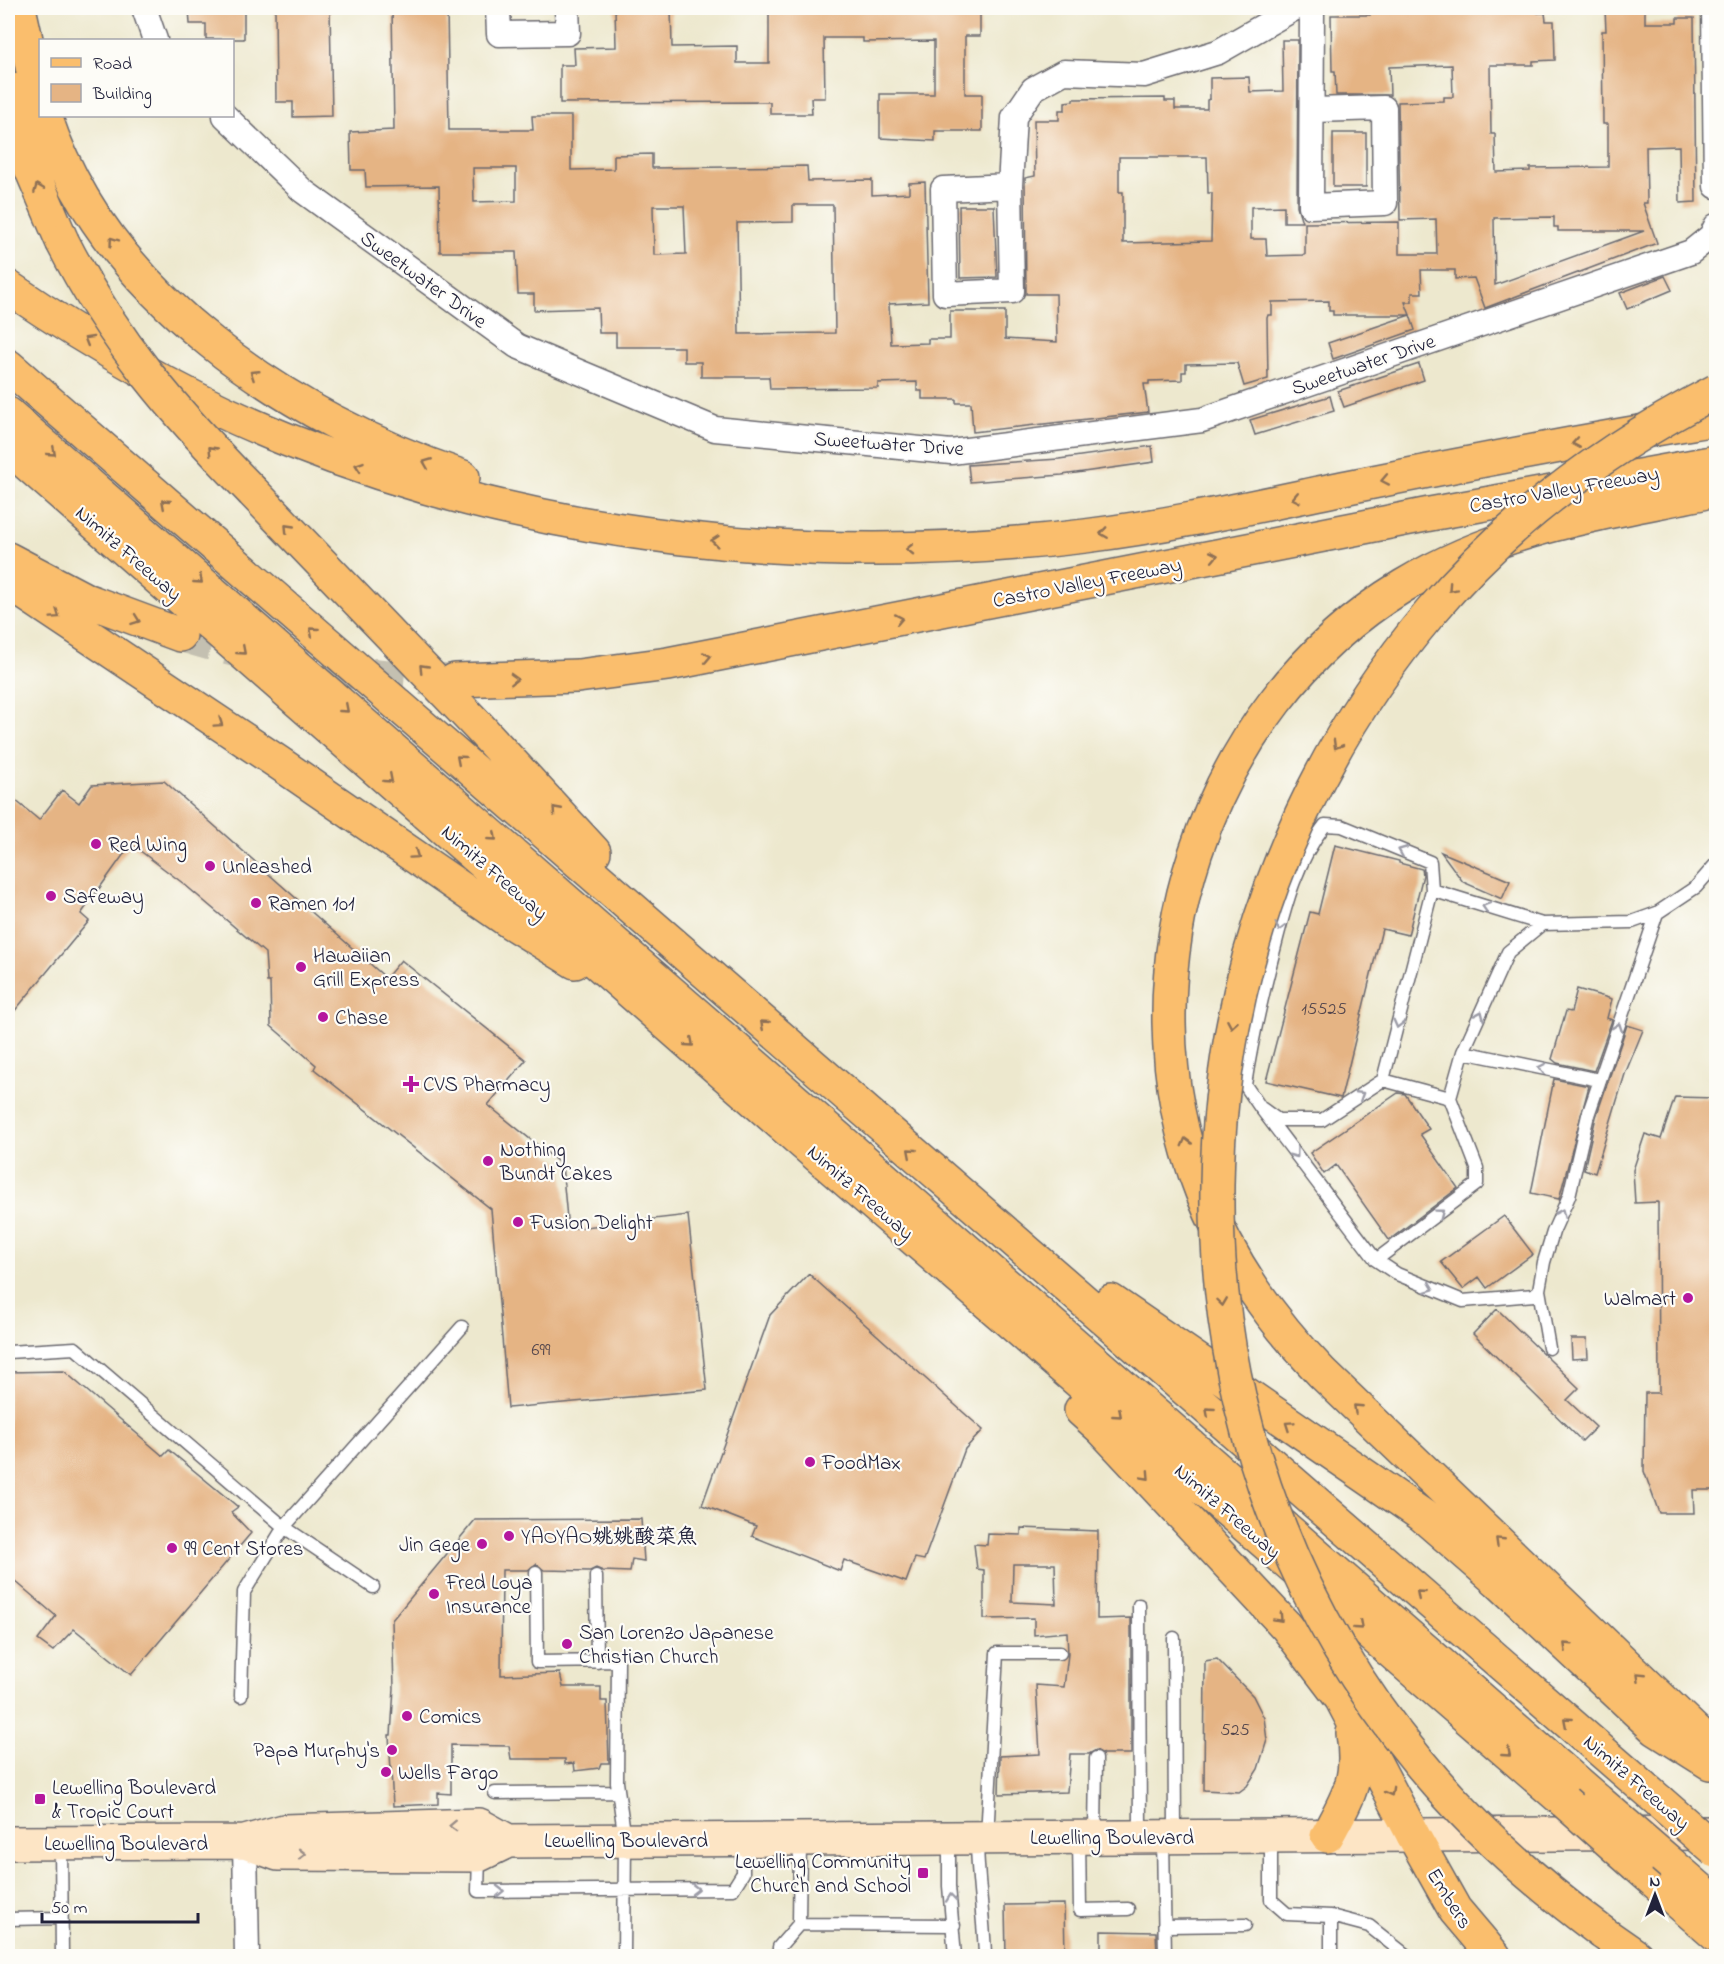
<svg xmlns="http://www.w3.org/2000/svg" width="1724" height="1964" font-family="'Indie Flower','LXGW WenKai TC',sans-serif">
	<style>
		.building { fill: #e5b484; fill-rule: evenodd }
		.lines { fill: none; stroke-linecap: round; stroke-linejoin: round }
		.highway-tunnel { stroke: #c4c0b1; stroke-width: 33; stroke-dasharray: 33 16; stroke-linecap: butt }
		.lane-casing { stroke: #69676e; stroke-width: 15 }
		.street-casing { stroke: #69676e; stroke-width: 27 }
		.secondary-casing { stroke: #69676e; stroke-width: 36 }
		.primary-casing { stroke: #69676e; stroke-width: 36 }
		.highway-casing { stroke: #69676e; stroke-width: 36 }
		.lane { stroke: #fff; stroke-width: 12 }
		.street { stroke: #fff; stroke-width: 24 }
		.secondary { stroke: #fde5c5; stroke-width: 33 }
		.primary { stroke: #fabe6d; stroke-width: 33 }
		.highway { stroke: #fabe6d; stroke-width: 33 }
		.highway-bridge-casing { stroke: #69676e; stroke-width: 36; stroke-linecap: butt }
		.highway-bridge { stroke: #fabe6d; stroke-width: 33 }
		.oneway { stroke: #8e7054 }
		.oneway2 { stroke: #9c9ca7 }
		.oneway3 { stroke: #9a8d87 }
		.poi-dot { fill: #b5179e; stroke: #fdfcf7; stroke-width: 2 }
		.labels { text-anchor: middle; stroke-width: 4.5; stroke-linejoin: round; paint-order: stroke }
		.number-label { font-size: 18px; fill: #53464d }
		.street-label { font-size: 21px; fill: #22223b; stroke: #fdfcf7 }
		.poi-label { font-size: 21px; fill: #22223b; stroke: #fdfcf7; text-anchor: start }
	</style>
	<rect width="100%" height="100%" fill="#fdfcf7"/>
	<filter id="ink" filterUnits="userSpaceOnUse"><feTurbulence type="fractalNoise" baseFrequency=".0167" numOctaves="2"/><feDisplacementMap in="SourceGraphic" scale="12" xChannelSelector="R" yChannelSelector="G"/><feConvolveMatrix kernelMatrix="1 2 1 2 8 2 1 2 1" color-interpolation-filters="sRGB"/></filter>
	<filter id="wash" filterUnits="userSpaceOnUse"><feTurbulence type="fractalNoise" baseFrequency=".008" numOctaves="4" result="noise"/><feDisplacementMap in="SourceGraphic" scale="24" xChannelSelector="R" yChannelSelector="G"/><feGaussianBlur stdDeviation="1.35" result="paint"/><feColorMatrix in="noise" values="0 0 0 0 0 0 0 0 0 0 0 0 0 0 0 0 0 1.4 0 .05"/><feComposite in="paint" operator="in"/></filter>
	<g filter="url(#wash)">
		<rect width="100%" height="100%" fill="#ede8ce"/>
		<g id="blocks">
			<!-- building -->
			<path class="building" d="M189,8h55v31h-38v-15h-16z
				M275,8h55l2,108 -39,1v-15h-17z
				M392,8h55l2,122h84l-1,-14h39v54l43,-1v-14l38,-1v14l155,-2 1,15 64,-1v15l37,-2v-10l16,-1 3,120 -39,2 2,40 37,-1v-4h22v-28h55v28l52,3 -1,-48h-30l-1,-116 10,-2 -1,-56h25v-10h6v-8l8,-1v-2l92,-1v3h10v8h32v-9l3,-1v-21l39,-1 1,15 33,-1 -1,-51h16l-1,166 5,16h-18v-16l-33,1v32h15l1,17 38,-1v-32l94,-1v32h38l-1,-35 -36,1 -2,-118 46,-1v-4h9l-1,-32 -63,2 1,28h-54l-1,-24h-3l-1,-56h39v-3h5v-4h163v5h7l1,8h8l1,39 -22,1v4h-43l1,69h4l1,38 34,-1v-3l78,-1v-43h-5l-1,-93h4l-1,-22h40v14h32v-5h17l2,184 -16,1 -1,-57 -33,1 1,56h-4l14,40 -172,65 -11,-30 -19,1v-9h-34l1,23h-10v9h-7l5,13h-77v-4h-4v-10l-57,1v13h-4l-1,3 1,61 -24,7 -7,-23 -51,1v8h-4v8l-33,1v3h-5l4,28 -175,20 -2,-29h-15v-4h-34v-8h-5v-9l-39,1v5l-108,1 -1,-12h-68v-15h-17v-15h-68v-14h-17l-1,-25 -64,2v-16h-16l-2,-42h-76l-1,-66 -73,1 -1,-17h-14l-1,-38 44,-2zM1119,157h88l1,36h4l-1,48 -88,2v-51h-4zM473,168h43v33l-42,1zM793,205h40l2,128 -96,1 -2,-111 56,-1zM653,206h31l2,48 -32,1zM1554,217v10h4v4h86l-149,54 -1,-67z
				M615,8h56l1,39 65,-1v17h32v-55h211v28h-15v58h17v37h-47v10l-55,-3v-44h54v-53l-71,1v-4h-39l1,60h-14l1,16h-42v-12l-210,1v-38h15l-1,-17 42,-1z
				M1333,133h33v54h-33z
				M959,206h35l3,71 -37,1z
				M1665,276l7,14 -45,19 -7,-16z
				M1410,315l5,15 -82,29 -5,-16z
				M1419,364l5,16 -80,27 -6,-16z
				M1330,396l4,15 -79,24 -5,-15z
				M1152,446l2,16 -92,13 -92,7 -2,-17 91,-6z
				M164,781l222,197 15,-18 125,100 -38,45 74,60 6,64 120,-14 19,175 -199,18 -17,-199 -177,-140 2,-4 -45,-39 -1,-44h-3l-2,-29 -81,-69 -53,-40 -50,70 8,7 -81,98v-225l31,26 23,-30 17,13 13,-18z
				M1335,845l64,16v2l23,6 1,6 -15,60 -26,-6 -41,169 -75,-17 44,-169 8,2z
				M1441,852l69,29 -8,18 -39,-17z
				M1577,989l35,10 -5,19 5,2 -18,51 -37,-8 -5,-4 14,-48 5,1z
				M1627,1025l16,5 -18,44 -30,99 -11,-4 12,-52z
				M1554,1079l35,7 -30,113 -28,-6z
				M1398,1093l7,1 24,35 -9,5 38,54 -69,52 -53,-75 -12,9 -14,-21z
				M1675,1097l41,1v392h-23l1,23h-35l-15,-42 1,-78h14l-1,-191 -23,1 -2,-33 12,-36 16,5z
				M1504,1216l29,38 -46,34 -8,-11 -16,12 -22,-27z
				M809,1274l174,156 -18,19 -41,111 -9,-2 -9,24 -62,-22 -4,11 -88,-35 4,-10 -54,-21 68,-190z
				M1497,1309l82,79 -12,12 29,27 -14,14 -109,-107z
				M1571,1339h16l1,19 -16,1z
				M64,1371l99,85 6,-6 69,57 -7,5 20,21 -120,142 -57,-46 -21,22 -15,-11 18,-24 -48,-41v-203z
				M641,1519l3,42 -12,-2 -2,13 -27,-1 -7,-3 -6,3 -46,-1 -8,-6 -8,6h-26l-1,105 59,-2 3,14h38v14h6l2,62h-8l-2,5 -24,3 -1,-8 -9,1v-5h-54l-2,-13 -58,-1v49l-13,-1v11l-45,2 -4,-71h2l3,-47 -2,-68 83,-100z
				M1021,1528l77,3 -1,88 34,-1v136h-28l-7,-4 -7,4h-19l-3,38 -68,2 1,-38 40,-2 -4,-69 28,2 4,-33 -1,-22 -33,3v-17l-50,1v-49l-7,-1 -3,-25 13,1 1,-11 33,1zM1013,1564h42l1,40 -44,-2z
				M1217,1659l36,37 11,22 3,22 -9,29 -11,17 -8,6 -35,-2 1,-129z
				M1064,1904l1,52h-59l-1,-51z
				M1101,1931l55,1 1,24h-56z"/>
		</g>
	</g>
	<g filter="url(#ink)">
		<use href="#blocks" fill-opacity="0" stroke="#69676e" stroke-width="1.5"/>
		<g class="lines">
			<!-- highway-tunnel -->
			<path class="highway-tunnel" d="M180,635c90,28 179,42 273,45"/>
			<defs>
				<path id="lane" d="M1542,924l-34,28 -45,100 -13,46 -67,-18 49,-190 110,34 90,-2 25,-9 39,-26 20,-23
					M1463,1052l136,28
					M1383,1080l-61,40h-44l-18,-13 -15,-22c7,-48 18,-93 30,-139 11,-43 22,-86 50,-121l17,1 88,36 2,28
					M1260,1107l116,153 21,14 66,27 71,-6 5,-5 5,-28 9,-30 16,-36 19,-81 69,-202
					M1376,1260l101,-76v-16l-27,-70
					M1539,1290l10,58
					M8,1352l67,-4 209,179 89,60
					M536,1572l1,90 81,-1 -1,121 8,58 -1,116
					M596,1576l1,86
					M1139,1605l1,231
					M1174,1638l1,197
					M241,1696l3,-104 40,-65 178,-200
					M495,1793l123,-1
					M1095,1836l1,-78
					M987,1837l10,-184h63
					M1271,1837v63l16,14 44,2v40
					M949,1838v48l6,70
					M1079,1838l1,72 48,-1
					M1163,1838l2,118
					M977,1839c0,40 7,78 8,117
					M61,1844l1,112
					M479,1856l-1,35 255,-2 10,-16v-33
					M1331,1916l38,10 38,30
					M8,1919l53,-1
					M799,1924l155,1
					M1165,1926l80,-1
					M779,1956v-9l20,-23 1,-83"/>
				<path id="street" d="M144,8l11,32
					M498,8l1,26 69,-1 -1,-25
					M1312,8l-1,198 74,-3 -1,-95 -71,2
					M1714,8l2,178
					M225,116l78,75 214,155 198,83 236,23 251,-32 489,-168 20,-16 5,-10
					M1010,186l4,-69 19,-28 31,-17 80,3 74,-23 77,-44
					M1010,186l2,105 -67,3 -2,-105z
					M245,1842l2,114"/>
				<path id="secondary" d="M245,1842l33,12 201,1 29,-14 1206,-8
					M8,1843l237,-1 39,-11 195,-6 29,16"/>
				<path id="primary" d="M1413,1835l42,75 39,46"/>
				<path id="highway" d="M19,8l21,94
					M8,88l21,76 33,77
					M45,116c60,181 244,302 418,361
					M8,287c88,60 181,114 280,153 251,100 530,129 797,96 89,-11 176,-31 263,-49 123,-25 245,-48 368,-68
					M8,366l1651,1435
					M8,414l1590,1387
					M8,447l795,696 762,659
					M1716,490c-112,24 -212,35 -313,96 -200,121 -287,390 -201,606 28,70 68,127 120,181l394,378
					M253,492l225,234 116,126
					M8,559l78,41 94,35
					M8,582l271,181 231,159 65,40
					M455,680l123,-4 90,-12 762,-150 286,-52
					M1111,1301l311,214 76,66 158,148 54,34
					M1081,1410l20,18 186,199 54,71 72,137
					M1327,1836c22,-41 33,-56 26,-103
					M1671,1864l45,39
					M1636,1865l80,70
					M1603,1933l33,23"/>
			</defs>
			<!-- lane casing -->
			<use href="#lane" class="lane-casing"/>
			<!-- street casing -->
			<use href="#street" class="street-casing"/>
			<!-- secondary casing -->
			<use href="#secondary" class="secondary-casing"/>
			<!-- primary casing -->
			<use href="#primary" class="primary-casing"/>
			<!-- highway casing -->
			<use href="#highway" class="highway-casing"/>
			<!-- lane -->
			<use href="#lane" class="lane"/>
			<!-- street -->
			<use href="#street" class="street"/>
			<!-- secondary -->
			<use href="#secondary" class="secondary"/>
			<!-- primary -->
			<use href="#primary" class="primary"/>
			<!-- highway -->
			<use href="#highway" class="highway"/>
			<defs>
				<path id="highway-bridge" d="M62,241c50,99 114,173 191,251
					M1598,1801l73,63
					M1659,1801l57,50
					M1565,1802l71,63
					M1603,1933c-69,-51 -131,-106 -185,-172 -275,-333 -265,-820 12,-1148 79,-94 178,-166 286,-222"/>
			</defs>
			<!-- highway-bridge casing -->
			<use href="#highway-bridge" class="highway-bridge-casing"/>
			<!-- highway-bridge -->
			<use href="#highway-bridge" class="highway-bridge"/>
		</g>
		<!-- one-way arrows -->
		<defs><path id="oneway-chevron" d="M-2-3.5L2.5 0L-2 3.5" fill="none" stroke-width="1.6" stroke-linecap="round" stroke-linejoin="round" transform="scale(1.5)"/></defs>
		<g class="oneway">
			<use href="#oneway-chevron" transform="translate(38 188) rotate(-112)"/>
			<use href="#oneway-chevron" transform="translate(113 241) rotate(-126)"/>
			<use href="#oneway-chevron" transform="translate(88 340) rotate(-149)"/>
			<use href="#oneway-chevron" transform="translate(254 374) rotate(-147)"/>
			<use href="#oneway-chevron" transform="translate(1576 443) rotate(170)"/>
			<use href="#oneway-chevron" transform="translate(212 450) rotate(-134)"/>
			<use href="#oneway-chevron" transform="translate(52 452) rotate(41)"/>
			<use href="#oneway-chevron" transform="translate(427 463) rotate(-158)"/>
			<use href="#oneway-chevron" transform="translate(359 466) rotate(-161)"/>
			<use href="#oneway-chevron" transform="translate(1385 480) rotate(169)"/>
			<use href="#oneway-chevron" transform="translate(1296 498) rotate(168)"/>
			<use href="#oneway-chevron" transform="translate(165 503) rotate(-139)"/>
			<use href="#oneway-chevron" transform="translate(288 528) rotate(-134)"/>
			<use href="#oneway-chevron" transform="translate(1104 533) rotate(172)"/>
			<use href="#oneway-chevron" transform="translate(715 541) rotate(-174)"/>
			<use href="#oneway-chevron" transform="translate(910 549) rotate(179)"/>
			<use href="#oneway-chevron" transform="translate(1214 556) rotate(-11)"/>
			<use href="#oneway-chevron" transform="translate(199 580) rotate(41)"/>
			<use href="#oneway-chevron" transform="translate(1452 588) rotate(133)"/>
			<use href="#oneway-chevron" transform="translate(56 615) rotate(34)"/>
			<use href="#oneway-chevron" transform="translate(899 619) rotate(-11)"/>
			<use href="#oneway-chevron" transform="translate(136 620) rotate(20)"/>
			<use href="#oneway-chevron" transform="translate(313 631) rotate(-139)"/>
			<use href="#oneway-chevron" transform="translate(242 651) rotate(41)"/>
			<use href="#oneway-chevron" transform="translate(707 657) rotate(-11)"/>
			<use href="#oneway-chevron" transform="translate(423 668) rotate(-134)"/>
			<use href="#oneway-chevron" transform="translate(514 679) rotate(-2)"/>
			<use href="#oneway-chevron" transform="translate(345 709) rotate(41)"/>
			<use href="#oneway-chevron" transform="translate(219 723) rotate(34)"/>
			<use href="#oneway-chevron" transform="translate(1337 745) rotate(120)"/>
			<use href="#oneway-chevron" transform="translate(460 759) rotate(-139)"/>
			<use href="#oneway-chevron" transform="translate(389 779) rotate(41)"/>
			<use href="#oneway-chevron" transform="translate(556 810) rotate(-132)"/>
			<use href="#oneway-chevron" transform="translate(493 837) rotate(41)"/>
			<use href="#oneway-chevron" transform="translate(415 855) rotate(35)"/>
			<use href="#oneway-chevron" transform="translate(764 1024) rotate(-139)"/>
			<use href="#oneway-chevron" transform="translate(1232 1024) rotate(100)"/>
			<use href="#oneway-chevron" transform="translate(690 1043) rotate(41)"/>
			<use href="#oneway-chevron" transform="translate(1186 1142) rotate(-105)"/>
			<use href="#oneway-chevron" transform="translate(911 1152) rotate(-139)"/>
			<use href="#oneway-chevron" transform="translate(1222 1302) rotate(82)"/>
			<use href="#oneway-chevron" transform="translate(1357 1408) rotate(-137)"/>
			<use href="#oneway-chevron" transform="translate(1209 1411) rotate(-139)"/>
			<use href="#oneway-chevron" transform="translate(1118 1414) rotate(41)"/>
			<use href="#oneway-chevron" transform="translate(1289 1425) rotate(-146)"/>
			<use href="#oneway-chevron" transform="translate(1146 1476) rotate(47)"/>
			<use href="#oneway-chevron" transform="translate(1499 1541) rotate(-136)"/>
			<use href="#oneway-chevron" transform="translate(1420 1594) rotate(-139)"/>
			<use href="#oneway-chevron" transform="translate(1279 1618) rotate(47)"/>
			<use href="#oneway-chevron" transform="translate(1359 1626) rotate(41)"/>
			<use href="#oneway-chevron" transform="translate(1567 1646) rotate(-137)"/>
			<use href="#oneway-chevron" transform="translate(1640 1676) rotate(-136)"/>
			<use href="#oneway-chevron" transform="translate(1567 1721) rotate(-139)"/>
			<use href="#oneway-chevron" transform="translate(1507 1753) rotate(41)"/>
			<use href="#oneway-chevron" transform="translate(1390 1792) rotate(61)"/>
		</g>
		<g class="oneway2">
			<use href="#oneway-chevron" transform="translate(1402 851) rotate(-158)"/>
			<use href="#oneway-chevron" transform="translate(1486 907) rotate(-163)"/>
			<use href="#oneway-chevron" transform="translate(1280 927) rotate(105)"/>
			<use href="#oneway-chevron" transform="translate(1480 1015) rotate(-66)"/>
			<use href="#oneway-chevron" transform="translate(1398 1024) rotate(104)"/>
			<use href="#oneway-chevron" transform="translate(1618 1027) rotate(-71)"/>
			<use href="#oneway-chevron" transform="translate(1542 1068) rotate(-168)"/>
			<use href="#oneway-chevron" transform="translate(1360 1095) rotate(-32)"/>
			<use href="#oneway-chevron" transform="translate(1295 1154) rotate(53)"/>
			<use href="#oneway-chevron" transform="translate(1440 1213) rotate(-37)"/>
			<use href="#oneway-chevron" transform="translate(1561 1213) rotate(-66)"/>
			<use href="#oneway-chevron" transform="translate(1430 1288) rotate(21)"/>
			<use href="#oneway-chevron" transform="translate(695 1889)"/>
			<use href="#oneway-chevron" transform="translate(500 1891) rotate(-1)"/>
			<use href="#oneway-chevron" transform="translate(951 1898) rotate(-96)"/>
		</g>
		<g class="oneway3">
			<use href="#oneway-chevron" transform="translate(453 1826) rotate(178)"/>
			<use href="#oneway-chevron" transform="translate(302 1854)"/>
		</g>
	</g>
	<!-- markers -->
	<g class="poi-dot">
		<circle cx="96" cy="844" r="6"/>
		<circle cx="210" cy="866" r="6"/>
		<circle cx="51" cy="896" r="6"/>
		<circle cx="256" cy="903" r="6"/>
		<circle cx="301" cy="967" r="6"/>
		<circle cx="323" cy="1017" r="6"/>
		<path d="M408 1075h6v6h6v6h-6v6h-6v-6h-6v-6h6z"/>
		<circle cx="488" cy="1161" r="6"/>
		<circle cx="518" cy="1222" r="6"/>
		<circle cx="1688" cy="1298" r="6"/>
		<circle cx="810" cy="1462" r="6"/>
		<circle cx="509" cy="1536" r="6"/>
		<circle cx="482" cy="1544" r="6"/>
		<circle cx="172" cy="1548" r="6"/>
		<circle cx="434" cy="1594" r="6"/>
		<circle cx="567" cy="1644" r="6"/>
		<circle cx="407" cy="1716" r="6"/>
		<circle cx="392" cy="1750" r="6"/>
		<circle cx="386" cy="1772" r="6"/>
		<rect x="34" y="1793" width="12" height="12" rx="3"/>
		<rect x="917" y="1867" width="12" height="12" rx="3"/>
	</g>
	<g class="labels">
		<!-- number labels -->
		<g class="number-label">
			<text x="1324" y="1014">15525</text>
			<text x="541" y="1355">699</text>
			<text x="1235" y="1735">525</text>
		</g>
		<!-- street labels -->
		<g class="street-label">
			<text transform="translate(424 279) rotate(36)" y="7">Sweetwater Drive</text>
			<text transform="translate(1363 364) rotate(-19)" y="7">Sweetwater Drive</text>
			<text transform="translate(889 443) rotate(4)" y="7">Sweetwater Drive</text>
			<text transform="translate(1564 489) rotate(-10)" y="7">Castro Valley Freeway</text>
			<text transform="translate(129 553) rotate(41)" y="7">Nimitz Freeway</text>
			<text transform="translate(1087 582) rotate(-11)" y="7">Castro Valley Freeway</text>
			<text transform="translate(495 872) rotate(41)" y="7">Nimitz Freeway</text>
			<text transform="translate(861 1192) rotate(41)" y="7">Nimitz Freeway</text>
			<text transform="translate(1228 1511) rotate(41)" y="7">Nimitz Freeway</text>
			<text transform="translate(1637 1782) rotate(41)" y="7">Nimitz Freeway</text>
			<text x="1112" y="1844">Lewelling Boulevard</text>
			<text x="626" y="1847">Lewelling Boulevard</text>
			<text x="126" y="1850">Lewelling Boulevard</text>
			<text transform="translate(1450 1898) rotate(58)" y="7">Embers</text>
		</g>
		<!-- poi labels -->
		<g class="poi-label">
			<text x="108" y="851">Red Wing</text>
			<text x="222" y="873">Unleashed</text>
			<text x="63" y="903">Safeway</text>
			<text x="268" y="910">Ramen 101</text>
			<text x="313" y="962">Hawaiian<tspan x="313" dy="24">Grill Express</tspan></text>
			<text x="335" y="1024">Chase</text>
			<text x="423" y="1091">CVS Pharmacy</text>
			<text x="500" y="1156">Nothing<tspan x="500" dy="24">Bundt Cakes</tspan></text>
			<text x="530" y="1229">Fusion Delight</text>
			<text x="1676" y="1305" text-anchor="end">Walmart</text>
			<text x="822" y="1469">FoodMax</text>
			<text x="521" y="1543">YAOYAO姚姚酸菜魚</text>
			<text x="470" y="1551" text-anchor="end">Jin Gege</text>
			<text x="184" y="1555">99 Cent Stores</text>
			<text x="446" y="1589">Fred Loya<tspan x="446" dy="24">Insurance</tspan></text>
			<text x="579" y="1639">San Lorenzo Japanese<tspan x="579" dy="24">Christian Church</tspan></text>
			<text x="419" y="1723">Comics</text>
			<text x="380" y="1757" text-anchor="end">Papa Murphy's</text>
			<text x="398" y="1779">Wells Fargo</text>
			<text x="52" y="1794">Lewelling Boulevard<tspan x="52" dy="24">&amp; Tropic Court</tspan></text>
			<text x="911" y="1868" text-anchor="end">Lewelling Community<tspan x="911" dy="24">Church and School</tspan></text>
		</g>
	</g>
	<!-- margin -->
	<rect width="1724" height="1964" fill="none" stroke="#fdfcf7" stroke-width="30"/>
	<!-- legend -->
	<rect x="39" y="39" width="195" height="78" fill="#fdfcf7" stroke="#a5a5ac" stroke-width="1.5"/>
	<rect x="51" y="58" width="30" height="9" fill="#fabe6d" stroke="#a5a5ac" stroke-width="1.5"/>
	<text x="93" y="69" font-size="18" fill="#22223b">Road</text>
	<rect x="51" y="84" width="30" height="18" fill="#e5b484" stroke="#a5a5ac" stroke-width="1.5"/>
	<text x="93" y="99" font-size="18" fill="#22223b">Building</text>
	<!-- north arrow -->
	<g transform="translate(1655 1895)" stroke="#fdfcf7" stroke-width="4.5" paint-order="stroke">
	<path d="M0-4.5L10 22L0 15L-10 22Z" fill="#22223b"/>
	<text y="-9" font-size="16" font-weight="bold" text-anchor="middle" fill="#22223b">N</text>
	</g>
	<!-- scale -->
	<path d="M42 1913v9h156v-9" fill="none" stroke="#22223b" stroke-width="3"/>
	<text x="51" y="1913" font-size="18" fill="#22223b" stroke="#fdfcf7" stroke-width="4.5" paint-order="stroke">50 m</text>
</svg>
